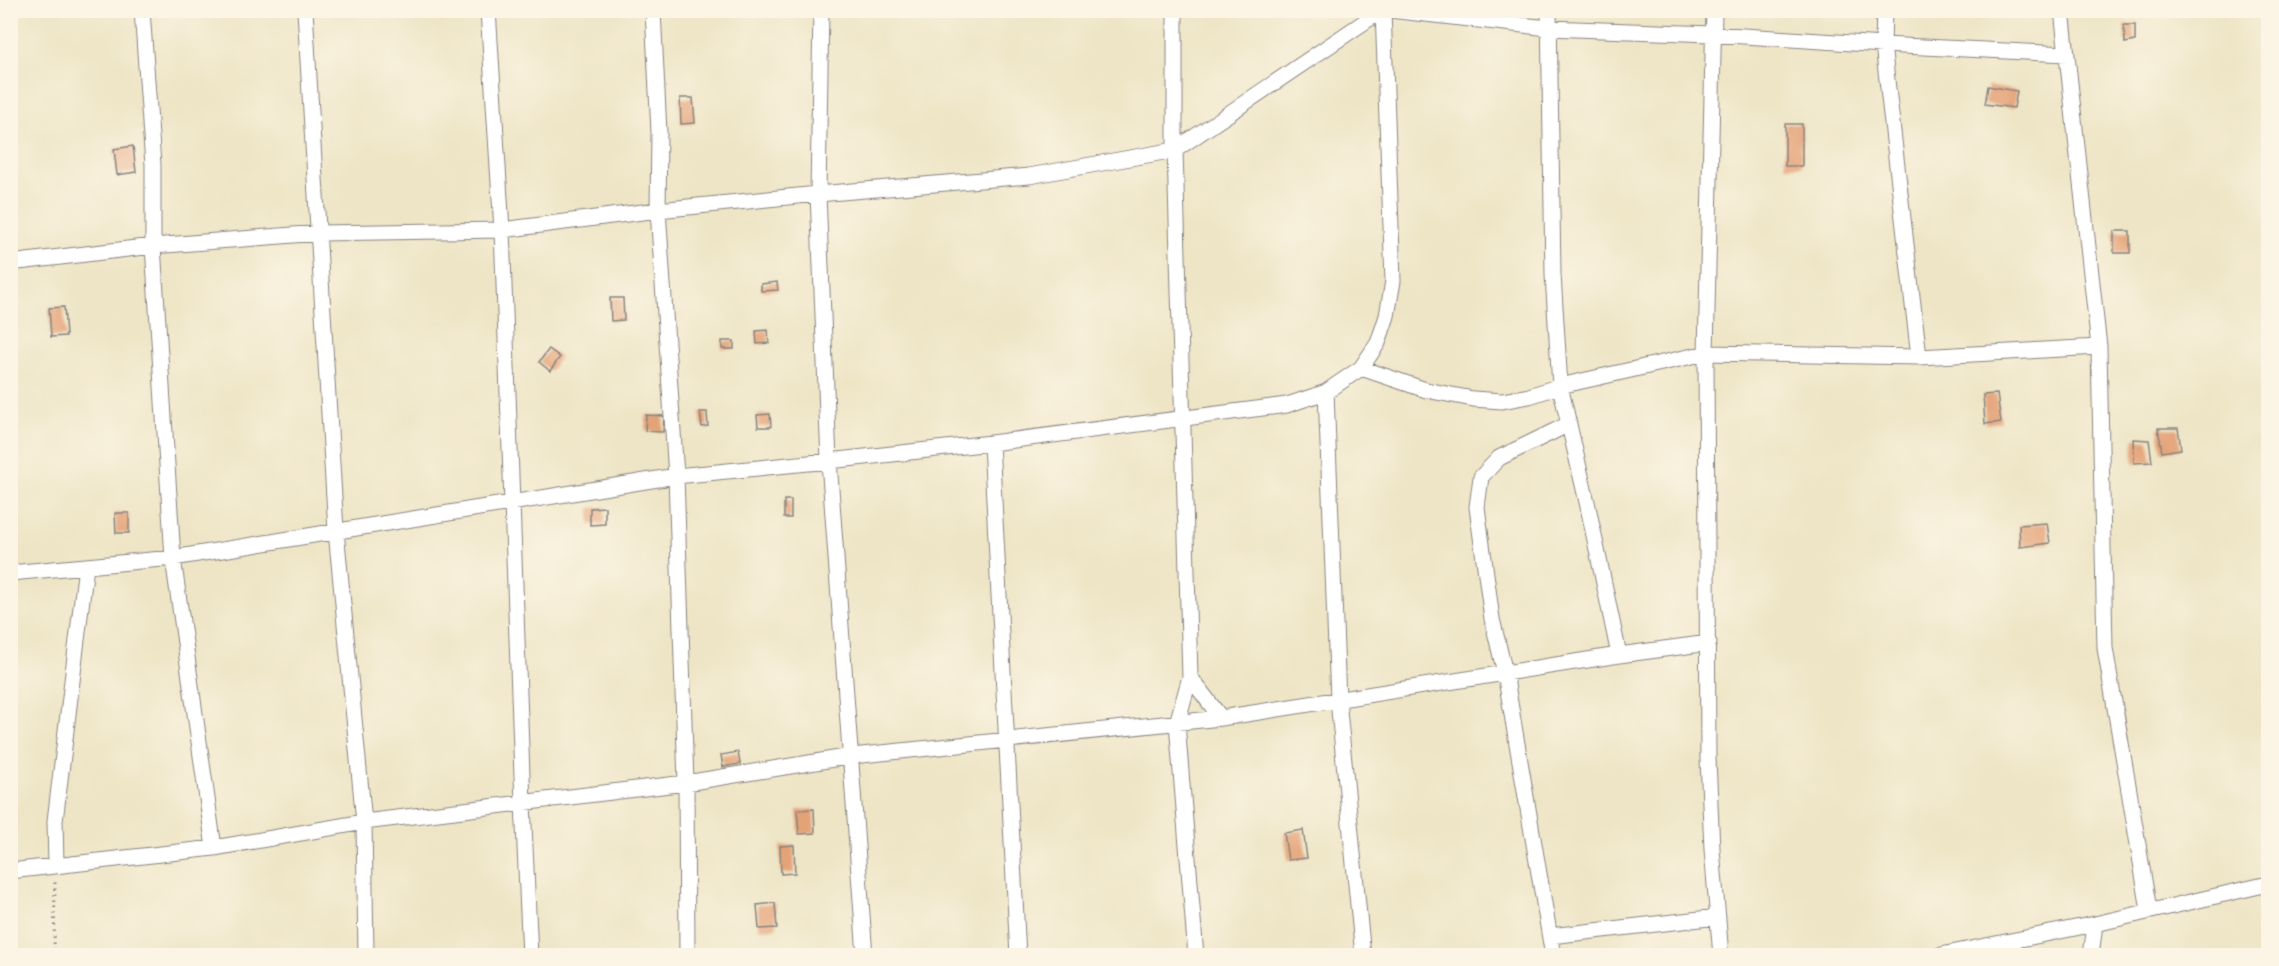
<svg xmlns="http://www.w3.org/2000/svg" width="2279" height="966" font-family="Delius,sans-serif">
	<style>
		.building { fill: #e4a277 }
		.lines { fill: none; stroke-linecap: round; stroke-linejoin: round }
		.street-casing { stroke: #888480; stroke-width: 17 }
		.path { stroke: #888480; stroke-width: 3; stroke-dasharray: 1.5 4.5; stroke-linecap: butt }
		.street { stroke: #fff; stroke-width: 15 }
	</style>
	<rect width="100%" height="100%" fill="#fcf5e5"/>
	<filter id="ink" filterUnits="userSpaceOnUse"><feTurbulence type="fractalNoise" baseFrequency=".0167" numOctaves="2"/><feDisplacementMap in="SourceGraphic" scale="12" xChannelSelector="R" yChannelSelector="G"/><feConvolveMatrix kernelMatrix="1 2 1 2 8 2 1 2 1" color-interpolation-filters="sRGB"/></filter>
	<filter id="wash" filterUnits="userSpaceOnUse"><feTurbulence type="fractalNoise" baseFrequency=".008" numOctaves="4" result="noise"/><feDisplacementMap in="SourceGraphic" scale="24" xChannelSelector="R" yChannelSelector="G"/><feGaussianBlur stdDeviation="1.35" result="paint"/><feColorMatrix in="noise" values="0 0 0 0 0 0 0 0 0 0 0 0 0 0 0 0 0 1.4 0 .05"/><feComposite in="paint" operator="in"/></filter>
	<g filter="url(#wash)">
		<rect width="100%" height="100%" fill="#eee5c6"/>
		<g id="blocks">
			<!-- building -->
			<path class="building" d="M2124,25h11v16l-10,2z
				M1988,86l29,5 -3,17 -29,-4z
				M680,98h13l2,25 -14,1z
				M1785,124h17v42h-17z
				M133,146l3,26 -19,3 -3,-26z
				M2114,231h16v22h-16z
				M777,282l1,8 -17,1v-7z
				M610,298h13l1,22 -13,1z
				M64,307l2,29 -15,1 -2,-29z
				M768,330l1,13 -12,1 -1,-13z
				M722,341h12v8h-12z
				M549,349l11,8 -10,14 -11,-9z
				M1997,394l4,28 -16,2 -2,-29z
				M700,412h7l1,14 -6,1z
				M770,414l1,13h-13l-1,-12z
				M646,415l18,1 -1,16 -18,-1z
				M2158,428h20l3,21 -19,3z
				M2133,439l16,1 3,22 -18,1z
				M784,500h7v18h-7z
				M605,507v17l-15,1v-17z
				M115,513h14v20h-13z
				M2047,523l3,20 -30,4 -1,-22z
				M738,752l2,12 -17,3 -2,-12z
				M814,809l1,24 -16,1 -2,-24z
				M1303,830l4,28 -19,2 -4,-27z
				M794,845l1,28 -14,1 -1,-28z
				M775,903l2,25 -18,1 -2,-24z"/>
		</g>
	</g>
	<g filter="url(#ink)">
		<use href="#blocks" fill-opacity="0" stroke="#888480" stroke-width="1.5"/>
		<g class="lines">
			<defs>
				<path id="street" d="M142,10l11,155v81l20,312 41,290
					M305,10l31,521 28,291 2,134
					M488,10l14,220 21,573 7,153
					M653,10l6,122 -1,78 18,266 10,307 1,173
					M1175,10v140l207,-140
					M1390,10l158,18 164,6 171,11 36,312
					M1549,10l4,265 7,111 27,116 32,153
					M1714,10l-8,343 2,406 4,90 9,107
					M1884,10l-1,35 184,9
					M10,263l143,-17 166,-13 183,-3 156,-20 160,-16 3,-184
					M2099,347l6,301 44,262
					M1361,368l65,22 47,9 29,2 27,-5 31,-10 146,-33 213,4 180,-10 -37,-337
					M1326,392l12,308 25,256
					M991,443l27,513
					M10,573l163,-15 503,-82 153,-15 162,-18 296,-38 39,-13 35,-24 17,-25 9,-27 6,-35 -10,-271
					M1190,677l31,41
					M56,865l-1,-44 31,-255
					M10,871l204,-23 150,-26 322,-39 166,-27 369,-38 398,-63 90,-12
					M1550,936l168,-19
					M865,956l-36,-495 -11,-267 211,-18 146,-26 15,527 -13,46 19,233
					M1553,956l-48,-283 -13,-54 -15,-112 4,-30 18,-19 70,-34
					M1936,956l159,-32 173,-40
					M2091,956l4,-32"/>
			</defs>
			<!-- street casing -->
			<use href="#street" class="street-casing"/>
			<!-- path -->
			<path class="path" d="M54,956l1,-74"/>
			<!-- street -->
			<use href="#street" class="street"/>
		</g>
	</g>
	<!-- margin -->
	<rect width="2279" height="966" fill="none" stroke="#fcf5e5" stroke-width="36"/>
</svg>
